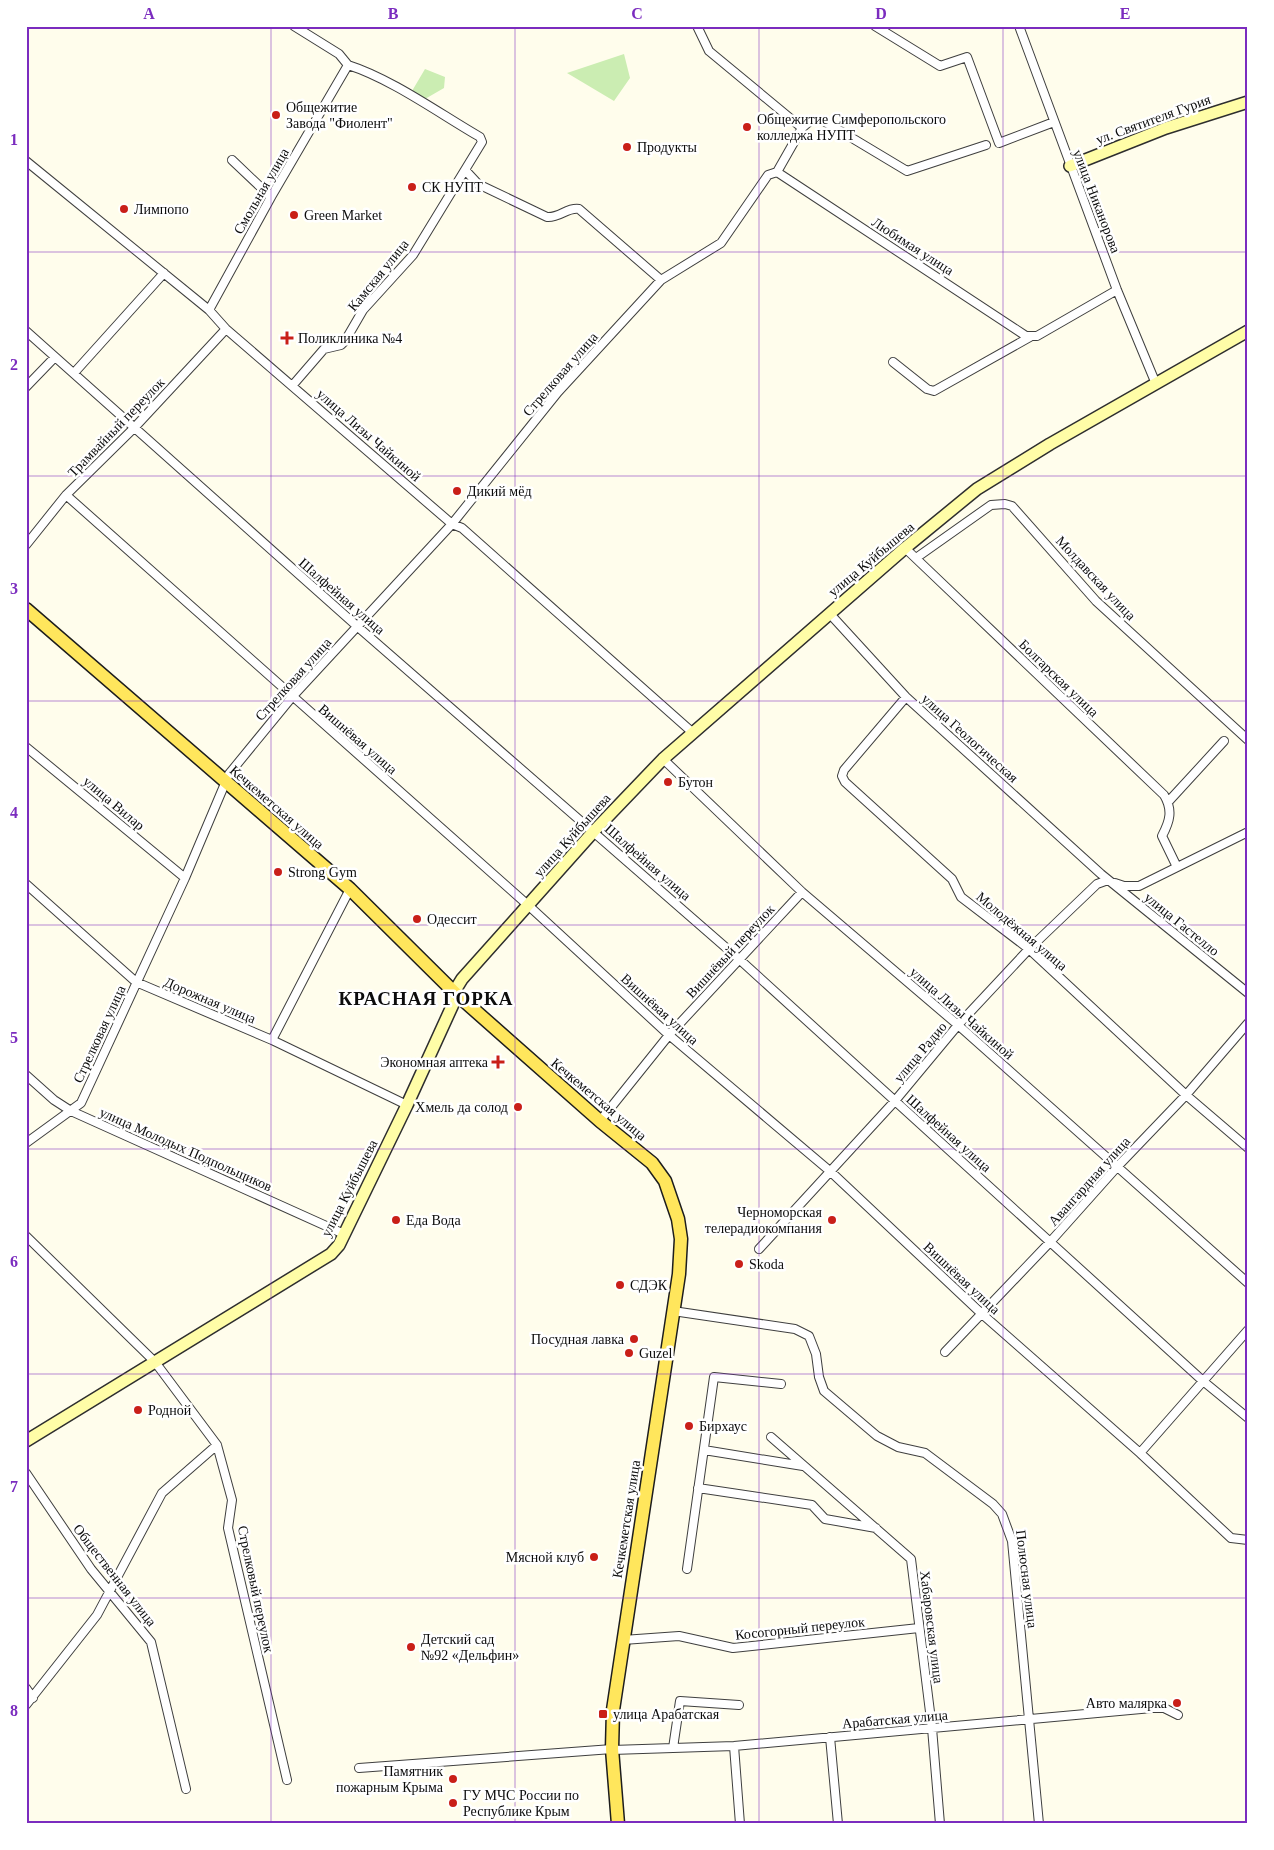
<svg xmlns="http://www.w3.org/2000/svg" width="1274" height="1850" font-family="Georgia,serif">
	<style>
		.green { fill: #cbedb2 }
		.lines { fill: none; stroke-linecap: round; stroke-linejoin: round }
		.street-casing { stroke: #3f3f3f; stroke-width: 10 }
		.secondary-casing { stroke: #2e2e2e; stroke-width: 14 }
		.primary-casing { stroke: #1d1d1d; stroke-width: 15 }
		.street { stroke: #fff; stroke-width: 8 }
		.secondary { stroke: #fffda7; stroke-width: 11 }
		.primary { stroke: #ffe65c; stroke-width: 12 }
		.grid { fill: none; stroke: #7b2cbf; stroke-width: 1; stroke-opacity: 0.55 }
		.poi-dot { fill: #c91f18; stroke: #fff; stroke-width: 2 }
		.labels { text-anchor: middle; stroke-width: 5; stroke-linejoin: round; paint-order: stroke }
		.poi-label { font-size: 14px; fill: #0c0c0c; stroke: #fff; text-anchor: start }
		.street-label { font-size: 14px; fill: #0c0c0c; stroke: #fff }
		.district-label { font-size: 19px; font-weight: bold; letter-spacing: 1px; fill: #0c0c0c; stroke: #fff }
		.neatline { fill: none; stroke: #7b2cbf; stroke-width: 2 }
		.grid-label { font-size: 16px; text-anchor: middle; font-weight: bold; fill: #7b2cbf }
	</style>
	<rect width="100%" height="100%" fill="#fffdec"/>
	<!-- green -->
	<path class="green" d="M624,54l6,24 -16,23 -47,-28z
		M425,69l20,8 -1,11 -19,11 -13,-8z"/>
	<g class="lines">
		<defs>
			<path id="street" d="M294,26l45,28 9,11
				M697,26l12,25 93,77
				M875,26l65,40 27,-9 32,86 55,-21
				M1019,26l98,264 39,94
				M232,160l39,37
				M26,161l183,149 17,19 226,195 10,4 230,204
				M466,171l12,13 69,33c13,1 20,-10 32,-8l82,71
				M777,172l249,164h11l80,-46
				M209,310l62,-113 77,-132
				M26,331l332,296 381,332 464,422 45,37
				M893,362l34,27 7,2 96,-54
				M74,373l90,-100
				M292,386l32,-37 17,-4 4,-4 18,-31 50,-55 69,-113 -2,-5c-40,-23 -88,-58 -132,-72
				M26,387l29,-30
				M66,495l463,411 140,129 162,137 151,142 158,139 91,85 17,2
				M26,545l40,-50 68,-67 92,-99
				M905,548l259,247c9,15 6,26 -2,41l15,31
				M916,558l75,-53 14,-1 7,2 84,95 152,139
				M830,614l76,83 195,177 147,119
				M906,697l-62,73 -2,6 3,6 107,97 9,18 68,52 157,146 62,53
				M26,747l159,131
				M663,759l139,133 156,133 290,258
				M1168,802l56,-61
				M1115,883l9,3h15l109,-54
				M26,884l110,98 136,58 135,65
				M272,1040l78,-151
				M26,1075l28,25 17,11 273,123
				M600,1121l69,-86 133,-143
				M26,1143l55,-40 104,-225 44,-104 63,-77 160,-173 106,-132 103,-112 60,-37 47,-68 9,-3 25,-44 8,-7 12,-1 85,51 79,-26
				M26,1236l129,126 62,83 15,55 -4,28 59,252
				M759,1249l135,-147 64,-77 71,-76 68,-65 11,-4
				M673,1311l122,18 14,7 7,18 3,23 5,14 53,45 21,11 27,6 68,51 9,10 10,27 27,283
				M945,1352l106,-111 66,-74 69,-72 62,-72
				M771,1437l140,122 21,169 8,96
				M704,1450l99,16
				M1140,1453l108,-123
				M26,1473l65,96 60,73 35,147
				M698,1488l114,17 13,14 51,9
				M687,1569l27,-192 67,7
				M623,1640l56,-4 54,12 186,-20
				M26,1688l7,10
				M26,1705l71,-90 65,-122 55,-48
				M830,1737l8,87
				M734,1746l6,78
				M673,1748l7,-47 59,4
				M612,1750l122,-4 418,-38h12l14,7
				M359,1768l253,-19"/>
			<path id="secondary" d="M1070,166l96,-38 82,-26
				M26,1441l305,-187 8,-9 68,-140 47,-103v-10l8,-13 132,-148 69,-72 242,-211 72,-59 73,-45 198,-113"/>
			<path id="primary" d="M26,609l324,280 104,103 146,129 52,42 13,18 13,38 3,20 -2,35 -66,436 -1,39 6,75"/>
		</defs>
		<!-- street casing -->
		<use href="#street" class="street-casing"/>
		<!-- secondary casing -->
		<use href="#secondary" class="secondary-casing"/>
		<!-- primary casing -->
		<use href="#primary" class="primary-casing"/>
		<!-- street -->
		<use href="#street" class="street"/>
		<!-- secondary -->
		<use href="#secondary" class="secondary"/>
		<!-- primary -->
		<use href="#primary" class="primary"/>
	</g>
	<!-- grid -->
	<path class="grid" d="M271,26v1798M515,26v1798M759,26v1798M1003,26v1798M26,252h1222M26,476h1222M26,701h1222M26,925h1222M26,1149h1222M26,1374h1222M26,1598h1222"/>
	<!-- markers -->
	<g class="poi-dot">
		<circle cx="276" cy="115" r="5"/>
		<circle cx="747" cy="127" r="5"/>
		<circle cx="627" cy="147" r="5"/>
		<circle cx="412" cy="187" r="5"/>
		<circle cx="124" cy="209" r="5"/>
		<circle cx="294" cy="215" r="5"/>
		<path d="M284.5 330.5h5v5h5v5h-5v5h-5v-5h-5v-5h5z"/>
		<circle cx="457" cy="491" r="5"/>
		<circle cx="668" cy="782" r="5"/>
		<circle cx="278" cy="872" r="5"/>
		<circle cx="417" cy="919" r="5"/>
		<path d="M495.5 1054.5h5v5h5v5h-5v5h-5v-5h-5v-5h5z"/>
		<circle cx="518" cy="1107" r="5"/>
		<circle cx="396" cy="1220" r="5"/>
		<circle cx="832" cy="1220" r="5"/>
		<circle cx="739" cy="1264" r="5"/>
		<circle cx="620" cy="1285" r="5"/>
		<circle cx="634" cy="1339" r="5"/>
		<circle cx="629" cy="1353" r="5"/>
		<circle cx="138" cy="1410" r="5"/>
		<circle cx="689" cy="1426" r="5"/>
		<circle cx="594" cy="1557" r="5"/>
		<circle cx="411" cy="1647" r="5"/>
		<circle cx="1177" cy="1703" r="5"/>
		<rect x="598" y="1709" width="10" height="10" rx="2.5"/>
		<circle cx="453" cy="1779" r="5"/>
		<circle cx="453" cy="1803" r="5"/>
	</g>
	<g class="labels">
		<!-- poi labels -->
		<g class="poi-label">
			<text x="286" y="112">Общежитие<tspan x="286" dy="16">Завода "Фиолент"</tspan></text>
			<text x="757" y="124">Общежитие Симферопольского<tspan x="757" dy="16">колледжа НУПТ</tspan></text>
			<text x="637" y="152">Продукты</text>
			<text x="422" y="192">СК НУПТ</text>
			<text x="134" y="214">Лимпопо</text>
			<text x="304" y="220">Green Market</text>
			<text x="298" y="343">Поликлиника №4</text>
			<text x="467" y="496">Дикий мёд</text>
			<text x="678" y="787">Бутон</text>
			<text x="288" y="877">Strong Gym</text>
			<text x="427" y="924">Одессит</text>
			<text x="488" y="1067" text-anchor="end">Экономная аптека</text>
			<text x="508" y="1112" text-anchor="end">Хмель да солод</text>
			<text x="822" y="1217" text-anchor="end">Черноморская<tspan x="822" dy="16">телерадиокомпания</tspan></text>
			<text x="406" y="1225">Еда Вода</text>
			<text x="749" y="1269">Skoda</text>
			<text x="630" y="1290">СДЭК</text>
			<text x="624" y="1344" text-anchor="end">Посудная лавка</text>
			<text x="639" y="1358">Guzel</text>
			<text x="148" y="1415">Родной</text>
			<text x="699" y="1431">Бирхаус</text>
			<text x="584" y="1562" text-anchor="end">Мясной клуб</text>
			<text x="421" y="1644">Детский сад<tspan x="421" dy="16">№92 «Дельфин»</tspan></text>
			<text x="1167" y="1708" text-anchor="end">Авто малярка</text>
			<text x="613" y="1719">улица Арабатская</text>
			<text x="443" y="1776" text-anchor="end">Памятник<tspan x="443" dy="16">пожарным Крыма</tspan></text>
			<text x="463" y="1800">ГУ МЧС России по<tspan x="463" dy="16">Республике Крым</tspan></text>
		</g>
		<!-- street labels -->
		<g class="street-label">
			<text transform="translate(1153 119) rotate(-20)" y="5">ул. Святителя Гурия</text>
			<text transform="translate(261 191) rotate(-60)" y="5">Смольная улица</text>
			<text transform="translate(1097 201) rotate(69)" y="5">улица Никанорова</text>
			<text transform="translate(913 246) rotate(33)" y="5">Любимая улица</text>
			<text transform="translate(378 275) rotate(-51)" y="5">Камская улица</text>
			<text transform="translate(560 374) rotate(-49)" y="5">Стрелковая улица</text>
			<text transform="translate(116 427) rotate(-46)" y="5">Трамвайный переулок</text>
			<text transform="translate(369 435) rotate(41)" y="5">улица Лизы Чайкиной</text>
			<text transform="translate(871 559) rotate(-40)" y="5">улица Куйбышева</text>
			<text transform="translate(1096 578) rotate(47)" y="5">Молдавская улица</text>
			<text transform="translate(342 596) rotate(41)" y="5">Шалфейная улица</text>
			<text transform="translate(1059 678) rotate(44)" y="5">Болгарская улица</text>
			<text transform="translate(293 679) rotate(-48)" y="5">Стрелковая улица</text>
			<text transform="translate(970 738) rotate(42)" y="5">улица Геологическая</text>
			<text transform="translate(358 739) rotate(41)" y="5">Вишнёвая улица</text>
			<text transform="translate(114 803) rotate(40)" y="5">улица Вилар</text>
			<text transform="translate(277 807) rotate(41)" y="5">Кечкеметская улица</text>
			<text transform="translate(572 835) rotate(-48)" y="5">улица Куйбышева</text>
			<text transform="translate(648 862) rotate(41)" y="5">Шалфейная улица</text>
			<text transform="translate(1182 924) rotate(39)" y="5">улица Гастелло</text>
			<text transform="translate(1022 931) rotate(40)" y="5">Молодёжная улица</text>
			<text transform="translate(730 951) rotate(-47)" y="5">Вишнёвый переулок</text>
			<text transform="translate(210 1000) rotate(23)" y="5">Дорожная улица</text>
			<text transform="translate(660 1009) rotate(42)" y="5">Вишнёвая улица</text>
			<text transform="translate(962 1013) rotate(41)" y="5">улица Лизы Чайкиной</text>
			<text transform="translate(99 1034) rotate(-65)" y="5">Стрелковая улица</text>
			<text transform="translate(920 1052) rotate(-50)" y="5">улица Радио</text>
			<text transform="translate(599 1099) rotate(40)" y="5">Кечкеметская улица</text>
			<text transform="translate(949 1133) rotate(42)" y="5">Шалфейная улица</text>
			<text transform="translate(186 1149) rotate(24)" y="5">улица Молодых Подпольщиков</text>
			<text transform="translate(1089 1181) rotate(-48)" y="5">Авангардная улица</text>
			<text transform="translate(349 1188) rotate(-63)" y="5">улица Куйбышева</text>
			<text transform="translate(962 1278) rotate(43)" y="5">Вишнёвая улица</text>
			<text transform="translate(626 1519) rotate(-81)" y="5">Кечкеметская улица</text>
			<text transform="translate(115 1575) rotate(52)" y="5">Общественная улица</text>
			<text transform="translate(1027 1579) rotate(83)" y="5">Полюсная улица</text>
			<text transform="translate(256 1589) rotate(78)" y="5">Стрелковый переулок</text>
			<text transform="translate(932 1627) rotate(83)" y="5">Хабаровская улица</text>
			<text transform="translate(800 1628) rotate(-6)" y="5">Косогорный переулок</text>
			<text transform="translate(895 1719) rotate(-5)" y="5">Арабатская улица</text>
		</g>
		<!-- district labels -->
		<g class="district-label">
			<text x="426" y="1005">КРАСНАЯ ГОРКА</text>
		</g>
	</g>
	<!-- border -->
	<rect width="1274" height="1850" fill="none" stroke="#ffffff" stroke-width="55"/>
	<rect x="28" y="28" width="1218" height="1794" class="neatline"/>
	<g class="grid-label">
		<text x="149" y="19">A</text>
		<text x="393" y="19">B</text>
		<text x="637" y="19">C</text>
		<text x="881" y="19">D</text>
		<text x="1125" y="19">E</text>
		<text x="14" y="145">1</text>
		<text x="14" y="370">2</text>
		<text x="14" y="594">3</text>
		<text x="14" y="818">4</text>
		<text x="14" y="1043">5</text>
		<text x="14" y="1267">6</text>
		<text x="14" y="1492">7</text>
		<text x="14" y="1716">8</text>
	</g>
</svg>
